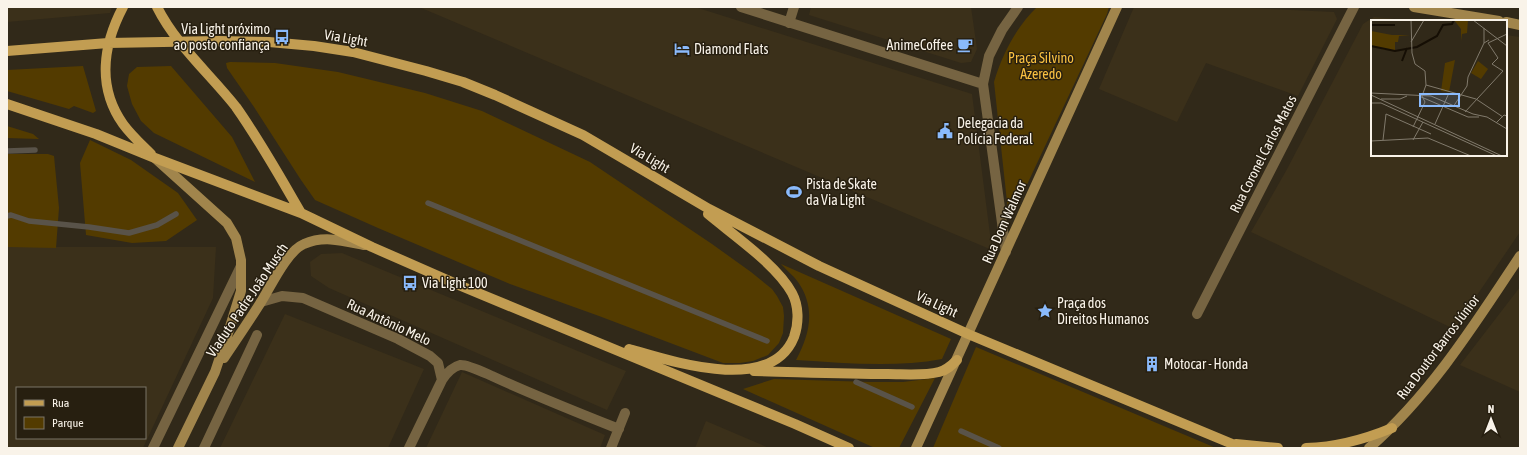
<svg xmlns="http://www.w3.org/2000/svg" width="1527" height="455" font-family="'Asap Condensed',sans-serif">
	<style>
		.built { fill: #3b301a; fill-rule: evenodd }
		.green { fill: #533b00 }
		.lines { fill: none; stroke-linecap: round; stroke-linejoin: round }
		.stream { stroke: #595349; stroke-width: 5.5 }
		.street { stroke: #766442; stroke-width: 10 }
		.secondary { stroke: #a1854c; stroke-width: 10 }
		.primary { stroke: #c29d52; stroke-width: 10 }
		.labels { text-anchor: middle; stroke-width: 3; stroke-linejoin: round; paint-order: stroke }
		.poi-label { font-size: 14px; fill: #f9f3e9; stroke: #271f10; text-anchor: start }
		.street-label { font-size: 14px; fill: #f9f3e9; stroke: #271f10 }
		.park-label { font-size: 14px; fill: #f9c041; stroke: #271f10 }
		.inset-river { fill: none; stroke: #150e04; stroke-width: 2 }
		.inset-road { fill: none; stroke: #817a6c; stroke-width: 1 }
		.view { fill: #8abafc; fill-opacity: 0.15; stroke: #8abafc; stroke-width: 2 }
		.inset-edge { fill: none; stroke: #f9f3e9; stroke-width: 2 }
	</style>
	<rect width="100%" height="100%" fill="#312919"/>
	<!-- built -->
	<path class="built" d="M7,7h105l-2,6 -103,9z
		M419,7h276l277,87 20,156z
		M811,7h160l6,42 -6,13 -10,1 -152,-48z
		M1134,7h95l105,5 3,7 -39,77 -92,-33 -29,59 -78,-33z
		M1374,17l41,4h-43v134h134v-120l14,2v195l-66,97 -203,-97 35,-61 77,-147z
		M7,247h209l-3,51 -70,150h-136zM17,388h128v50h-128z
		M342,253l284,118 -19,39 -278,-122 -18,-12 -1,-14 11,-8z
		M1520,287v105l-60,-27z
		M285,314l139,55 -36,79h-168z
		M462,372l143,63 -5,13h-174z
		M706,421l63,27h-74z"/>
	<!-- green -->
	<path class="green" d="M1037,7h72l-2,7 -91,194 -2,3 -3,2 -3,-2 -14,-129c8,-27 22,-55 43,-75z
		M230,62l45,1 63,9 87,21 57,18 108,51 122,82 39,28 21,17 5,7 6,11 1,9 -1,17 -4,10 -11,12 -15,6 -13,2h-17l-124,-47 -89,-32 -132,-56 -63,-28 -14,-20 -47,-73 -27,-39 -1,-5z
		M83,66l13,45 -3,2 -19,-7 -5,3 -62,-18v-21z
		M171,66l61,71 23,45 -101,-49 -13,-12 -9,-17 -5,-18 2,-12 8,-7z
		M7,126l26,8 6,5 -32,-1z
		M90,140l41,20 47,33 19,27 -31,21 -34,2 -46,-8 -6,-72z
		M7,154h41l6,2 5,52 -3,40 -49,-1z
		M781,264l170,75 -9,20c-47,9 -98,4 -146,1 14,-26 20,-52 2,-78 -5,-7 -12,-12 -17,-18z
		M976,347l240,101h-283z
		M935,378l-36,70h-24l-132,-59 31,-10 97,3h32z"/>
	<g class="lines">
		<!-- stream -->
		<path class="stream" d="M7,151l28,-1
			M428,203l339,138
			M7,216l4,-1 18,6 60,6 40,6 28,-8 19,-11
			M856,382l56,25
			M961,431l38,17"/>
		<!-- street -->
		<path class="street" d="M741,7l242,77
			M789,23l5,-16
			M1006,252l-23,-168 6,-28 13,-26 16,-23
			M261,302l21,-6 21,2 95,41 32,17 8,7 4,17
			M1197,314l157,-307
			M153,448l88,-182
			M204,448l53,-113
			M409,448l33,-68c4,-6 10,-13 18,-15 7,-1 25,8 32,11 41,19 84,36 127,53
			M611,448l14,-35"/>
		<!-- secondary -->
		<path class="secondary" d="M1414,7l85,14
			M1506,22l14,3
			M156,159l71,64 9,15 5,22v31l-12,39 -14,42 -37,76
			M224,358c12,-18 25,-37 37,-56 10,-16 26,-51 43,-58 20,-9 40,-3 60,1
			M916,448l201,-441
			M1369,448c62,-54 106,-124 151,-192"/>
		<!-- primary -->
		<path class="primary" d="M123,7c-20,38 -26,80 0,117 8,11 18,20 28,30
			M157,7c19,38 53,67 79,100 24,34 44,70 65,106
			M7,51l101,-8 110,-2 51,1 45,4 39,6 73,19 37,11 32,13 88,40 126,74 110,57 149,68 274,114
			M7,104l89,30 59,24 146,55 71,34 89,39 334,138 54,24
			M629,349c42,12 142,46 165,-12 5,-14 5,-31 -2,-44 -15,-28 -59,-58 -84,-79
			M754,371c44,1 89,3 134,3 16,0 36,2 51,-2 8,-2 13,-7 18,-12
			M1236,444l42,4
			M1306,448c31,-1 57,-8 86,-20"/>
	</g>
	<!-- icons -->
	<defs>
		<symbol id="bus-bare" viewBox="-9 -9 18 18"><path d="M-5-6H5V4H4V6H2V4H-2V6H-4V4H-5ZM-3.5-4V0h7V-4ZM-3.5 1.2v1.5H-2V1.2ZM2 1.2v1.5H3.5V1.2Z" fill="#8abafc" stroke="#271f10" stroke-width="2.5" paint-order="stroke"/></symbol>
		<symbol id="cafe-bare" viewBox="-9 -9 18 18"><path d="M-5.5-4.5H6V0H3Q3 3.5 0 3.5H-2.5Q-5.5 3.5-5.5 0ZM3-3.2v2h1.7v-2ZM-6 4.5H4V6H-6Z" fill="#8abafc" stroke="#271f10" stroke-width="2.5" paint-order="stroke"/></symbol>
		<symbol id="hotel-bare" viewBox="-9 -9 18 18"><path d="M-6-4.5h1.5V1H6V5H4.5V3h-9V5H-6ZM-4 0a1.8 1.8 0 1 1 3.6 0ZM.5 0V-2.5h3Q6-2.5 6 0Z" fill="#8abafc" stroke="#271f10" stroke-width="2.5" paint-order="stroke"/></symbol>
		<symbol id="civic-bare" viewBox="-9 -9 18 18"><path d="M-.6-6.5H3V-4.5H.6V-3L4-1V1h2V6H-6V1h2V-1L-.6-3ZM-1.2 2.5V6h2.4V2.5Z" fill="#8abafc" stroke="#271f10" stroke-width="2.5" paint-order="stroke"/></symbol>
		<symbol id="stadium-bare" viewBox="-9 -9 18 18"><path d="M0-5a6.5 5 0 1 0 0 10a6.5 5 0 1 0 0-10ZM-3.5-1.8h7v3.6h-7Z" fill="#8abafc" stroke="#271f10" stroke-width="2.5" paint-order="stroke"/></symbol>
		<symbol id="sight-bare" viewBox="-9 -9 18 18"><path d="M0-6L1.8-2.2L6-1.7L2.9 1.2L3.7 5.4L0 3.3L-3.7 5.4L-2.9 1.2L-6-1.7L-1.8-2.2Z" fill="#8abafc" stroke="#271f10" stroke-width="2.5" paint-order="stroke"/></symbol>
		<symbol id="building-bare" viewBox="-9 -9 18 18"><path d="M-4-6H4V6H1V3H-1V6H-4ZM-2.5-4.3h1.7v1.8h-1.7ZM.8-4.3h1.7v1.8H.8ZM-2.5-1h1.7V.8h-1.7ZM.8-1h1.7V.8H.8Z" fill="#8abafc" stroke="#271f10" stroke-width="2.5" paint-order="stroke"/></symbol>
	</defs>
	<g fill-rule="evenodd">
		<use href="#bus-bare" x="271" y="26" width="22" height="22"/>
		<use href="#cafe-bare" x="954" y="34" width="22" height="22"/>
		<use href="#hotel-bare" x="671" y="38" width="22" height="22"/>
		<use href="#civic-bare" x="934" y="120" width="22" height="22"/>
		<use href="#stadium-bare" x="783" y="181" width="22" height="22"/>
		<use href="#bus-bare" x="399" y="272" width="22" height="22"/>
		<use href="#sight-bare" x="1034" y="300" width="22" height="22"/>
		<use href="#building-bare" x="1141" y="353" width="22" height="22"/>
	</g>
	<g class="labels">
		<!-- poi labels -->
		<g class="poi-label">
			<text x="270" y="34" text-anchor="end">Via Light próximo<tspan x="270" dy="16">ao posto confiança</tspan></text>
			<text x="953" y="50" text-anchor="end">AnimeCoffee</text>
			<text x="694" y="54">Diamond Flats</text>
			<text x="957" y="128">Delegacia da<tspan x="957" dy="16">Polícia Federal</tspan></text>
			<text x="806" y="189">Pista de Skate<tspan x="806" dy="16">da Via Light</tspan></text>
			<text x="422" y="288">Via Light 100</text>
			<text x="1057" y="308">Praça dos<tspan x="1057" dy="16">Direitos Humanos</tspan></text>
			<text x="1164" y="369">Motocar - Honda</text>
		</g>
		<!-- street labels -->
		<g class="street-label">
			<text transform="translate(346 38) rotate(10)" y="5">Via Light</text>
			<text transform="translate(1263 154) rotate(-63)" y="5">Rua Coronel Carlos Matos</text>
			<text transform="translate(650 158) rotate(31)" y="5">Via Light</text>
			<text transform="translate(1004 222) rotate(-66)" y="5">Rua Dom Walmor</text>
			<text transform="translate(247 300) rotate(-56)" y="5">Viaduto Padre João Musch</text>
			<text transform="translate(937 304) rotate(25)" y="5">Via Light</text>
			<text transform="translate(389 322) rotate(25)" y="5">Rua Antônio Melo</text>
			<text transform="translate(1438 347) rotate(-53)" y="5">Rua Doutor Barros Júnior</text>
		</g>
		<!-- park labels -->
		<g class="park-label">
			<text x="1041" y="63">Praça Silvino<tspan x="1041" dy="16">Azeredo</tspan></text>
		</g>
	</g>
	<!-- overview -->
	<g transform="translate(1371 20)">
		<rect width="136" height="136" fill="#312919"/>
		<path d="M83,0h14l-1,13 -5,1 -1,7v-12zM0,11l21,4h18l-11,1 -1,6h-3v8h-10l-14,-4zM84,40l-6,32 -8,-1 4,-28zM107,41l10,8 -7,10 -10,-6z" fill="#533b00"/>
		<path class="inset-river" d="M0,5h24M0,26l24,5 22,-4 20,-11 6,-11 9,-1 2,-4M31,41l5,-13"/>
		<path class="inset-road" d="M40,0l1,33 3,11 10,7 1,14 -4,11 3,6 -12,25M102,0l34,26M113,8v15M40,22l13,-22M55,65l50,14 27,18M0,73l60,3 42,18 14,3 20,12M0,75l131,61M48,76l49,21h11M10,79h19l7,-3M0,83h10l116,53M82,87l14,-21 1,-9 16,-34 5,-3M94,92l38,-41 -11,-7 6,-6 -10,-15 19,-9M125,103l8,-8 3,1M64,104l14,-31M57,118l43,18M12,120l3,-26 45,20M42,120l10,-18M0,121l57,-3"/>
		<path class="view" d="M49,74h39v12h-39z"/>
		<rect width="136" height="136" class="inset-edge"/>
	</g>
	<!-- border -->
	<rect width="1527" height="455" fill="none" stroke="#f9f3e9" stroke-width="16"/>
	<!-- legend -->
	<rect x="16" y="387" width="130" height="52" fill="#271f10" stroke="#7b7467"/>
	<rect x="24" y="400" width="20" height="6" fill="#c29d52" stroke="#7b7467"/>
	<text x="52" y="407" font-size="12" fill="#f9f3e9">Rua</text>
	<rect x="24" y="417" width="20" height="12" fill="#533b00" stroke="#7b7467"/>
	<text x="52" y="427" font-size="12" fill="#f9f3e9">Parque</text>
	<!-- north arrow -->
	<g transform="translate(1491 419)" stroke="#271f10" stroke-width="3" paint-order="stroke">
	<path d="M0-3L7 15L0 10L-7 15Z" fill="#f9f3e9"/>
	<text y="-6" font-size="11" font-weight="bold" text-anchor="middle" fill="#f9f3e9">N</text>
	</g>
</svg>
